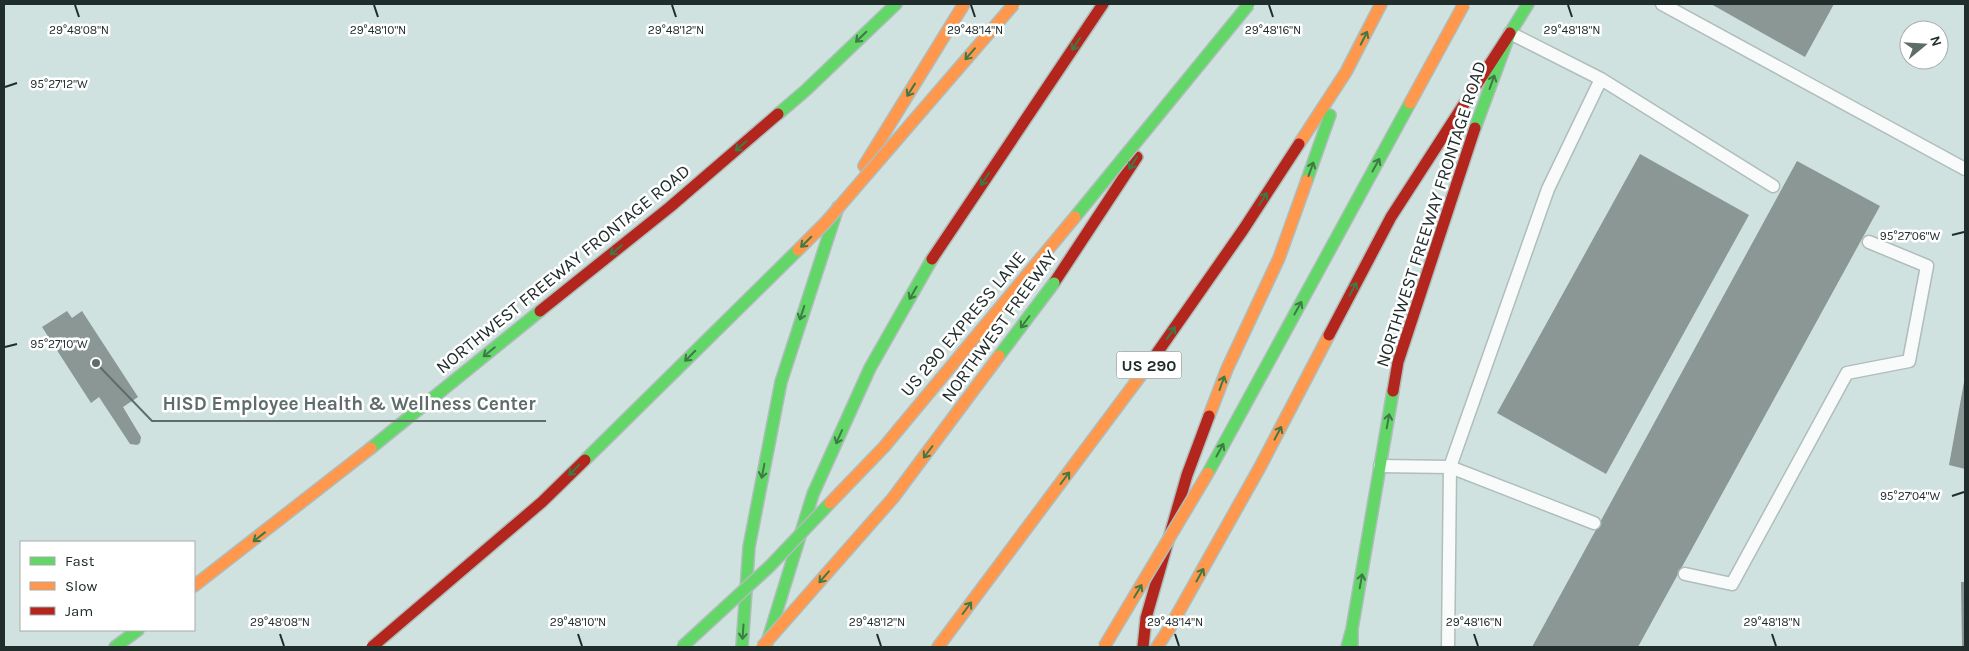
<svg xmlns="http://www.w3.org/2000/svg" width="1969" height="651" font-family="Karla,sans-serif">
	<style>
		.building { fill: #8a9795 }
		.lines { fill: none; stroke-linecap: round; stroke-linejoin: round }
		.lane-casing { stroke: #afbdbb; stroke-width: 15 }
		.fast-casing { stroke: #afbdbb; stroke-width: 14 }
		.slow-casing { stroke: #afbdbb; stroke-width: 14 }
		.jam-casing { stroke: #afbdbb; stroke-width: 14 }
		.lane { stroke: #f8fbfa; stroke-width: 12 }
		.fast { stroke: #63d668; stroke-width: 11 }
		.slow { stroke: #ff974d; stroke-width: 11 }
		.jam { stroke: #b3261e; stroke-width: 11 }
		.fast-bridge-casing { stroke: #afbdbb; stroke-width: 14; stroke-linecap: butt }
		.slow-bridge-casing { stroke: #afbdbb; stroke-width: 14; stroke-linecap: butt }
		.jam-bridge-casing { stroke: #afbdbb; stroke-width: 14; stroke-linecap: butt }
		.fast-bridge { stroke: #63d668; stroke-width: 11 }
		.slow-bridge { stroke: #ff974d; stroke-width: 11 }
		.jam-bridge { stroke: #b3261e; stroke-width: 11 }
		.oneway { stroke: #3e7946 }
		.ticks { fill: none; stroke: #202d2b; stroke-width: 2 }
		.labels { text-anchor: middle; stroke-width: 5; stroke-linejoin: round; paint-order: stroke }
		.shield { fill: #fff; stroke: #636c6b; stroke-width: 1 }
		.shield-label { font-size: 16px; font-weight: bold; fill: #202d2b }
		.street-label { font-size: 18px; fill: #202d2b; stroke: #fff }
		.ticks-label { font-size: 12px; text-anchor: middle; fill: #202d2b; stroke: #fff; stroke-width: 5; stroke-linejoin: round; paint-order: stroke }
		.leader { fill: none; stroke: #5e6c6a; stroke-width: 2 }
		.callout-dot { fill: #5e6c6a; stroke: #fff; stroke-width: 2 }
		.callout-label { font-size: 19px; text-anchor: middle; font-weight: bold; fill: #5e6c6a; stroke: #fff; stroke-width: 5; stroke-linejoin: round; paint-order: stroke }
	</style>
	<rect width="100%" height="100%" fill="#d0e2df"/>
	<!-- building -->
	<path class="building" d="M1711,4h123l-29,53z
		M1640,154l109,61 -143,259 -109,-61z
		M1797,161l83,45 -242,441h-106z
		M67,311l5,7 10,-7 56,86 -15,10 18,30 -1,6 -3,2 -7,-1 -31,-47 -8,6 -49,-76z
		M1964,382h1v87l-16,-4z
		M1961,582h4v65h-3z"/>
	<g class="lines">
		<defs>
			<path id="lane" d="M1662,4l303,165
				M1601,79l172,107
				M1380,466l70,1 98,-278 53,-110 -91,-46
				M1685,574l47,10 115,-211 62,-12 18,-95 -58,-24
				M1448,647l2,-180 144,56"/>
			<path id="fast" d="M778,114l27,-23 91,-87
				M1475,128l35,-95 18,-29
				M1307,180l23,-65
				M371,448l169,-137
				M766,646l47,-152 57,-126 62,-109
				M115,647l23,-17
				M742,647l7,-100 32,-165 57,-175
				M1347,647l5,-18
				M1352,647v-18l41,-238"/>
			<path id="slow" d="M1299,144l47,-72 35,-68
				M864,166l100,-162
				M1209,416l18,-47 52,-111 28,-78
				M194,586l177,-138
				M938,647l212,-284
				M1157,647l12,-18 91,-162 69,-132"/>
			<path id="jam" d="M932,259l171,-255
				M1054,283l83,-126
				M540,311l130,-104 108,-93
				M1329,335l62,-118 119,-184
				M1150,363l93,-133 56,-86
				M1393,391l5,-29 77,-234
				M1143,647l3,-29 41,-143 22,-59"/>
		</defs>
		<!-- lane casing -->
		<use href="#lane" class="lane-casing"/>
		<!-- fast casing -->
		<use href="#fast" class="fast-casing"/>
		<!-- slow casing -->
		<use href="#slow" class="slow-casing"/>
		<!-- jam casing -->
		<use href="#jam" class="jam-casing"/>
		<!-- lane -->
		<use href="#lane" class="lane"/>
		<!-- fast -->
		<use href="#fast" class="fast"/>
		<!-- slow -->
		<use href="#slow" class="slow"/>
		<!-- jam -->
		<use href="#jam" class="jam"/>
		<defs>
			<path id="fast-bridge" d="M1075,217l174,-213
				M999,356l55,-73
				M585,460l213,-210
				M1208,473l202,-370
				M682,647l88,-81 60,-63"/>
			<path id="slow-bridge" d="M1410,103l54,-99
				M798,250l28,-28 188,-218
				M830,503l54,-56 191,-230
				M762,647l131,-149 106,-142
				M1104,647l104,-174"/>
			<path id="jam-bridge" d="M372,647l170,-145 43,-42"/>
		</defs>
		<!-- fast-bridge casing -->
		<use href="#fast-bridge" class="fast-bridge-casing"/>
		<!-- slow-bridge casing -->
		<use href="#slow-bridge" class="slow-bridge-casing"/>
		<!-- jam-bridge casing -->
		<use href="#jam-bridge" class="jam-bridge-casing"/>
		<!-- fast-bridge -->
		<use href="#fast-bridge" class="fast-bridge"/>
		<!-- slow-bridge -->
		<use href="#slow-bridge" class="slow-bridge"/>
		<!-- jam-bridge -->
		<use href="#jam-bridge" class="jam-bridge"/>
	</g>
	<!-- one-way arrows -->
	<defs><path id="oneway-shaft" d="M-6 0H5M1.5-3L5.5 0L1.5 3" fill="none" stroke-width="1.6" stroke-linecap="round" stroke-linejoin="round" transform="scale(1.25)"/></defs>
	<g class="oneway">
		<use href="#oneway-shaft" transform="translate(861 37) rotate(136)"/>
		<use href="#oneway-shaft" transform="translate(1364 38) rotate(-63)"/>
		<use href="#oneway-shaft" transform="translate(1076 44) rotate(124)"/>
		<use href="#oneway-shaft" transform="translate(970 54) rotate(131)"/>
		<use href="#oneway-shaft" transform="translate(1492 82) rotate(-70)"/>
		<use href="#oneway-shaft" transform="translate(911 90) rotate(122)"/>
		<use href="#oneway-shaft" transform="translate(741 146) rotate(139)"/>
		<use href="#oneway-shaft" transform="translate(1133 163) rotate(123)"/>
		<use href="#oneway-shaft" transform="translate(1376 165) rotate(-61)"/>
		<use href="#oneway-shaft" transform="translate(1311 169) rotate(-70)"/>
		<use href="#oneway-shaft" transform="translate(985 179) rotate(124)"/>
		<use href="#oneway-shaft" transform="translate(1263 199) rotate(-57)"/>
		<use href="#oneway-shaft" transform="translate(806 242) rotate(135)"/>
		<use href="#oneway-shaft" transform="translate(616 250) rotate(141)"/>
		<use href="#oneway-shaft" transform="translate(1353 289) rotate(-62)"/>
		<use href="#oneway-shaft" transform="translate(913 293) rotate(120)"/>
		<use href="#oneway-shaft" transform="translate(1298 308) rotate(-61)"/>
		<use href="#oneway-shaft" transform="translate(802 313) rotate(108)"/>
		<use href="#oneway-shaft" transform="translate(1025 322) rotate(127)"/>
		<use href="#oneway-shaft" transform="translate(1171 333) rotate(-55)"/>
		<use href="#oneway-shaft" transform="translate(489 352) rotate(141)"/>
		<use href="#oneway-shaft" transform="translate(690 356) rotate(135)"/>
		<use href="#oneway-shaft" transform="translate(1222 383) rotate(-70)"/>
		<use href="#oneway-shaft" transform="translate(1388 421) rotate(-80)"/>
		<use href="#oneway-shaft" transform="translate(1278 433) rotate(-62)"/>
		<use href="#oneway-shaft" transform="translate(839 437) rotate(114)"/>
		<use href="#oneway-shaft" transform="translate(1220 450) rotate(-61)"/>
		<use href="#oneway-shaft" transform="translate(928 452) rotate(127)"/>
		<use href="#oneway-shaft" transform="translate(574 470) rotate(135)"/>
		<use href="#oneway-shaft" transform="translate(763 471) rotate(101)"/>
		<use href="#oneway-shaft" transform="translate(1065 478) rotate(-53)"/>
		<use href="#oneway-shaft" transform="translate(259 537) rotate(142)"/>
		<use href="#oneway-shaft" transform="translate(1200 575) rotate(-61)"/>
		<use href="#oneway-shaft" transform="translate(824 577) rotate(131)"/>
		<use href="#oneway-shaft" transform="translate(1361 581) rotate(-80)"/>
		<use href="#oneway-shaft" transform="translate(1138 591) rotate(-59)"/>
		<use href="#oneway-shaft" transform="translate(967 608) rotate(-53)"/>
		<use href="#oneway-shaft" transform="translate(743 632) rotate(94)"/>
	</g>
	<!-- ticks -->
	<path class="ticks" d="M75,5l4,12M374,5l4,12M672,5l4,12M971,5l4,12M1269,5l4,12M1568,5l4,12M5,87l12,-4M1952,235l12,-3M5,347l12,-3M1952,496l12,-4M280,634l4,12M578,634l4,12M877,634l4,12M1175,634l4,12M1474,634l4,12M1772,634l4,12"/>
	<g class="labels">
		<!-- shield labels -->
		<rect class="shield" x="1116.5" y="351.5" width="65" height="27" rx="4"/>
		<g class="shield-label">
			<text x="1149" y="371">US 290</text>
		</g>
		<!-- street labels -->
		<g class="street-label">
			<text transform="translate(1431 214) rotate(-72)" y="6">NORTHWEST FREEWAY FRONTAGE ROAD</text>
			<text transform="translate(563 269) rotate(-39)" y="6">NORTHWEST FREEWAY FRONTAGE ROAD</text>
			<text transform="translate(963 324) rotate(-50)" y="6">US 290 EXPRESS LANE</text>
			<text transform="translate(999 326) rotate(-54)" y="6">NORTHWEST FREEWAY</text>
		</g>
	</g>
	<g class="ticks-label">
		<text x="79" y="34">29°48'08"N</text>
		<text x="378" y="34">29°48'10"N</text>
		<text x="676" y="34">29°48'12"N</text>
		<text x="975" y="34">29°48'14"N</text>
		<text x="1273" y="34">29°48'16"N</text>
		<text x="1572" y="34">29°48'18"N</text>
		<text x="59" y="88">95°27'12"W</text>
		<text x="1910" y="240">95°27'06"W</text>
		<text x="59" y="348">95°27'10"W</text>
		<text x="1910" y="500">95°27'04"W</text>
		<text x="280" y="626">29°48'08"N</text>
		<text x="578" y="626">29°48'10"N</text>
		<text x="877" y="626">29°48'12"N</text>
		<text x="1175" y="626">29°48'14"N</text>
		<text x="1474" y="626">29°48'16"N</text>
		<text x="1772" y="626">29°48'18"N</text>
	</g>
	<!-- callouts -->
	<path class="leader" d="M96 363L152 421H546"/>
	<circle class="callout-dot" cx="96" cy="363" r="5"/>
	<g class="callout-label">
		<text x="349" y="410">HISD Employee Health &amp; Wellness Center</text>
	</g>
	<!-- border -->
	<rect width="1969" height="651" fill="none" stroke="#202d2b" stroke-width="10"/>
	<!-- legend -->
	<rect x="20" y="541" width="175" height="90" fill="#ffffff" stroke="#a6abaa"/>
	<rect x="30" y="557" width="25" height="8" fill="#63d668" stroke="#a6abaa"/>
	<text x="65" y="566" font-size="15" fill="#202d2b">Fast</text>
	<rect x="30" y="582" width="25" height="8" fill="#ff974d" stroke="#a6abaa"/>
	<text x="65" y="591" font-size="15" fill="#202d2b">Slow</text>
	<rect x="30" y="607" width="25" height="8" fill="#b3261e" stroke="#a6abaa"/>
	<text x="65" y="616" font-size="15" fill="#202d2b">Jam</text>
	<!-- north arrow -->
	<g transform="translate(1924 45) rotate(72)"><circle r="24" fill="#ffffff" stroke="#a6abaa"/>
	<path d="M0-4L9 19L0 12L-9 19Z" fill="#5e6c6a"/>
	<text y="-8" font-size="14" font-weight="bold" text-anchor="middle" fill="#202d2b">N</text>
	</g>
</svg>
